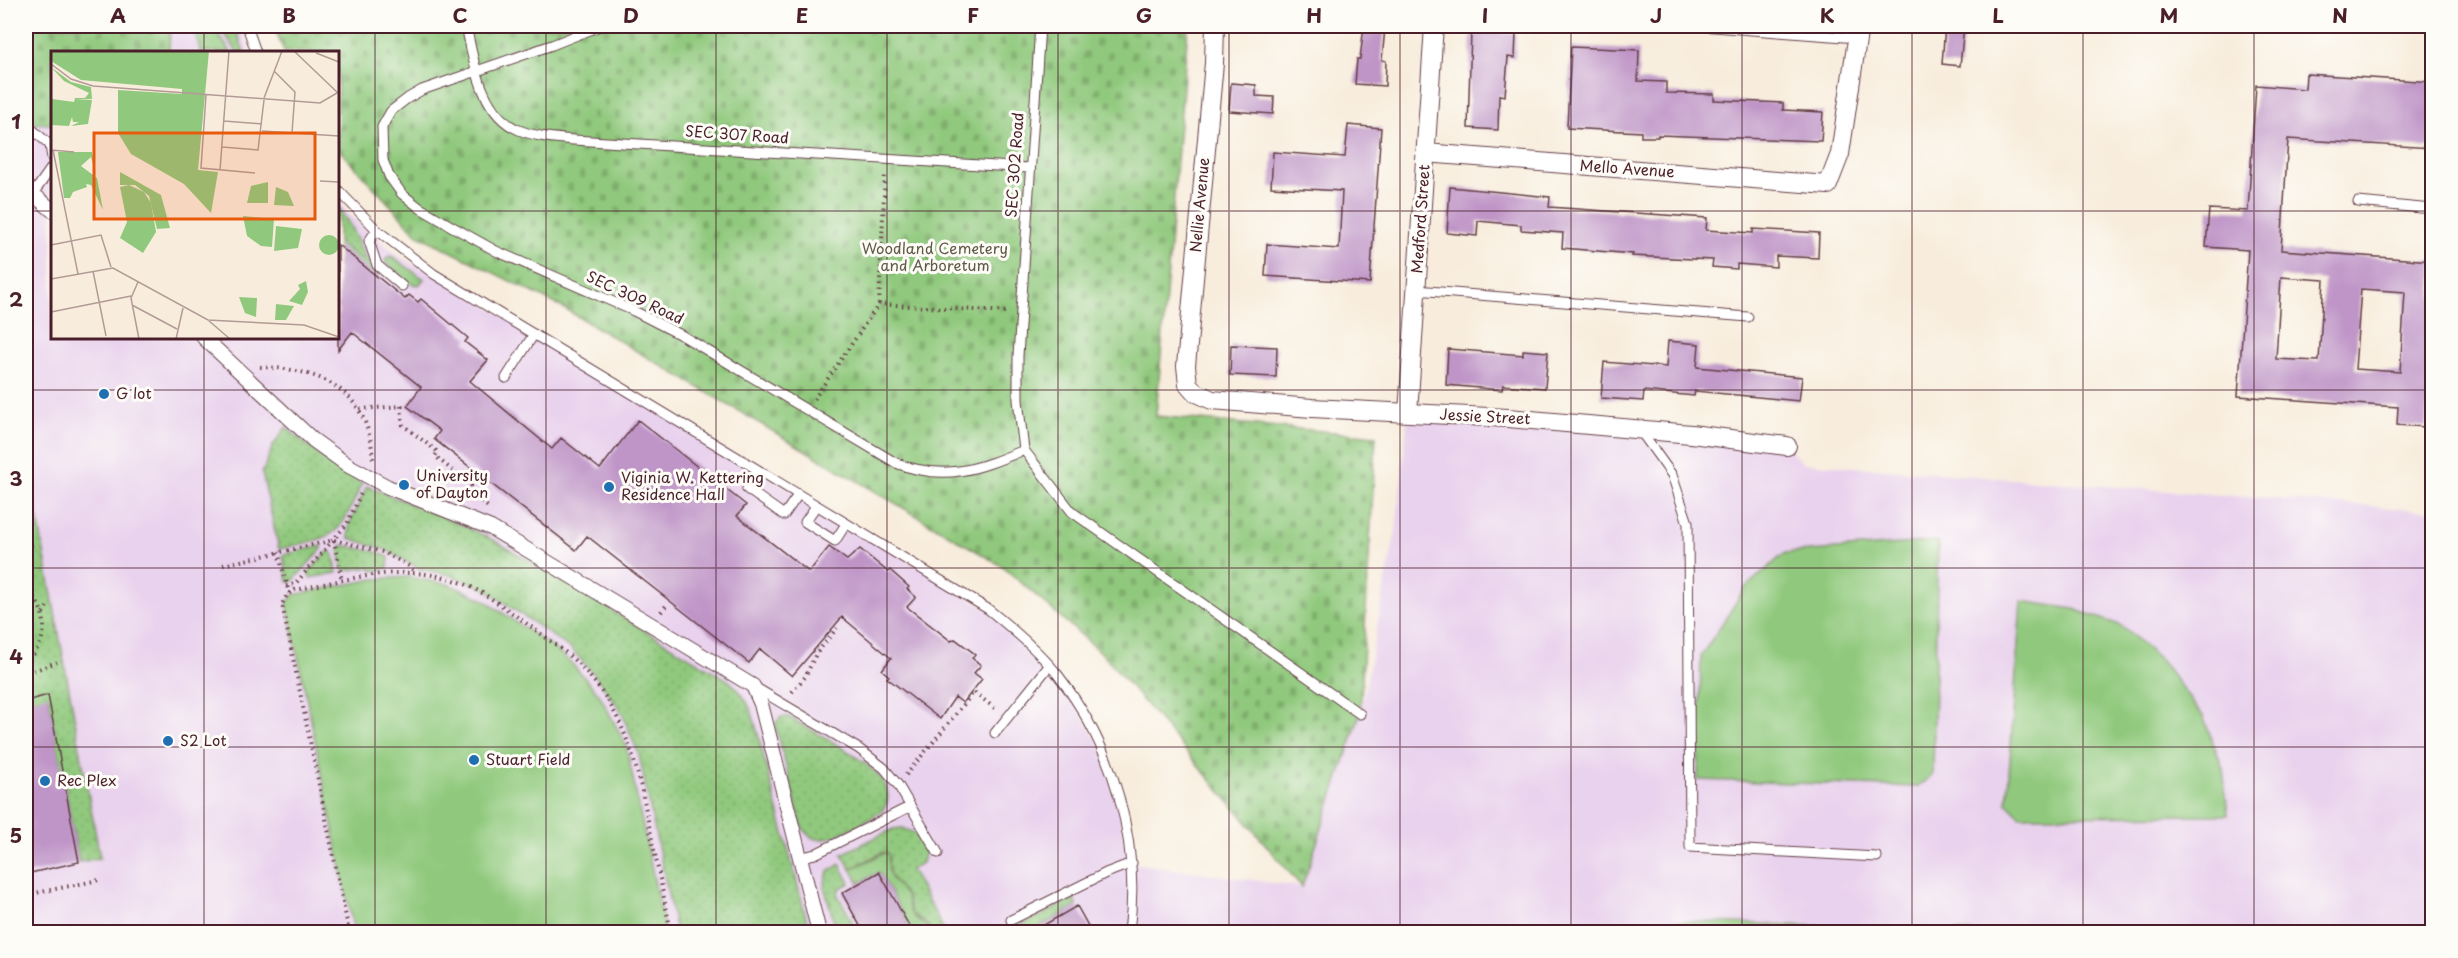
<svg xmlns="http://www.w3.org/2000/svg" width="2458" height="958" font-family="'Playpen Sans',sans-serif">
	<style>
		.built { fill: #e9d2ed }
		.grass { fill: url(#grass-dots); stroke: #6d7454; stroke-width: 1.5 }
		.cemetery { fill: url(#cemetery-stones); stroke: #6d7454; stroke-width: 1.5 }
		.garden { fill: #90c97d; stroke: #6d7454; stroke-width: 1.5 }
		.building { fill: #bf95c7; fill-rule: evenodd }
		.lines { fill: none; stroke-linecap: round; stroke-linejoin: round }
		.service-casing { stroke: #643e46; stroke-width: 11 }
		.pedestrian-casing { stroke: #643e46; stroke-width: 16 }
		.minor-casing { stroke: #643e46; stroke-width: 20 }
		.path { stroke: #643e46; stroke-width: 4; stroke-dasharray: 1.5 4.5; stroke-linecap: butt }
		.service { stroke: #fff; stroke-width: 9 }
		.pedestrian { stroke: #fff; stroke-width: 14 }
		.minor { stroke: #fff; stroke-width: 18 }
		.grid { fill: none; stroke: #4a1f2b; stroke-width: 1.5; stroke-opacity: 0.55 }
		.poi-dot { fill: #1f6fb2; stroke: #fdfcf7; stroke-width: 2 }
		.labels { text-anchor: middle; stroke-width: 6; stroke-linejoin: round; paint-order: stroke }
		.street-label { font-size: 15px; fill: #4a1f2b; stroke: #fdfcf7 }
		.park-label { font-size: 15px; fill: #625a48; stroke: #fdfcf7 }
		.poi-label { font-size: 15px; fill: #4a1f2b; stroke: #fdfcf7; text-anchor: start }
		.inset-road { fill: none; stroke: #b29b96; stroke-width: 1.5 }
		.view { fill: #e8590c; fill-opacity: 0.15; stroke: #e8590c; stroke-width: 3 }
		.inset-edge { fill: none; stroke: #4a1f2b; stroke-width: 3 }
		.neatline { fill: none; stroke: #4a1f2b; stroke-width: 2 }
		.grid-label { font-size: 20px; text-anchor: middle; font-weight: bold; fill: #4a1f2b }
	</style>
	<defs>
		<pattern id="grass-dots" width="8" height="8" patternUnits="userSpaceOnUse" patternTransform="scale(1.5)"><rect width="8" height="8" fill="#90c97d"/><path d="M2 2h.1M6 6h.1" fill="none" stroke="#7eac6c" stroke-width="1.8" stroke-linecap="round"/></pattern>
		<pattern id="cemetery-stones" width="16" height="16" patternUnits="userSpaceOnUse" patternTransform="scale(1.5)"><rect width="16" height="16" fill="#90c97d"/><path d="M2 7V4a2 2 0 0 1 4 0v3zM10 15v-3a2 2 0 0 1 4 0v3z" fill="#7eac6c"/></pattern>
	</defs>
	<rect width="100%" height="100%" fill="#fdfcf7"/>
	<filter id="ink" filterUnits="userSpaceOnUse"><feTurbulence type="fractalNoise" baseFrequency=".0167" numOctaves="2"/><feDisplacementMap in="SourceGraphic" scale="12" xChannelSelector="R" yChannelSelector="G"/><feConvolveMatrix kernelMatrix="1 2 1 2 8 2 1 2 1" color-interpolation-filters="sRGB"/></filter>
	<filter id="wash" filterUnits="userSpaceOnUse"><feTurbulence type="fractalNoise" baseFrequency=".008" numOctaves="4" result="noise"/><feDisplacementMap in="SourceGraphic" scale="24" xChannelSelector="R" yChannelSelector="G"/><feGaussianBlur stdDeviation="1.35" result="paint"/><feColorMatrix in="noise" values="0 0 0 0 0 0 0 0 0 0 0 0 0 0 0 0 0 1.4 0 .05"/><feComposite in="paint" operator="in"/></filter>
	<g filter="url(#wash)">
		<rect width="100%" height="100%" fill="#f8eddd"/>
		<!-- built -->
		<path class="built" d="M26,26h215l9,26h-198v286h286v-138l11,15 51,42 34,17 554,335 69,65 45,74 30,115 170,24 58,-173 36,-184 12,-117 378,33 17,17 629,48v421h-2406z"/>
		<!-- grass -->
		<path class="grass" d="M192,26h20l19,26h-30z
			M219,26h16l9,26h-7z
			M338,207l12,18 16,34h-6l-22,-18z
			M286,427l41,35 35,21c-24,56 -24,53 -83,66l-17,-76 11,-27z
			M367,486l97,40 33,16 231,138c13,11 19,20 25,36l57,216h-134l-37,-177 -19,-46 -26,-35 -23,-25 -89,-62 -35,-13 -27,-5 -34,-19 -37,-12v-13z
			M26,503h9l65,355 -21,4 -31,-166 -17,4 -5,-10z
			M342,545l35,7 12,5 -1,11 -16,3 -1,-4 -28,4 -4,-22z
			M319,546h3v3l-30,33h-4l-5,-27z
			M330,551l4,4 3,18 -27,5 -2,-5 18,-20z
			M781,717h8c26,16 77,40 94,64 5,8 7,18 2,26 -6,9 -18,13 -27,18 -18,9 -47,28 -57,-2l-25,-94v-6z
			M902,828l13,5 10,18 -3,12 -11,6 34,63h-13l-7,-10 -13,-7c-3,-6 -3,-13 -7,-19 -9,-14 -20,-20 -16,-39l-6,-5 -32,17 -9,-15 51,-25z
			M840,864l10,19 -11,6 -1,6 20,37h-21l-13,-46 4,-14z
			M1074,898l3,8 -47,26h-22z"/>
		<!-- cemetery -->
		<path class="cemetery" d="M26,26h144l-1,26h-117v72l-26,-1z
			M274,26h914l-32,390 220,20 -16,278 -58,173 -199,-233 -101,-88 -442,-260 -142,-71 -80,-86v-97h-54z"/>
		<!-- garden -->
		<path class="garden" d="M338,241l22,18h6l13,19 -41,-28z
			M390,256l4,2 30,21 -5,6 -7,-1 -27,-22 1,-4z
			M1938,541l-5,233 -15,13 -220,-7 3,-124 45,-69 39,-34z
			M408,577l40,7 33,14 74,51 16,14 28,31 27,51 39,187h-311l-67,-329 6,-8 81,-16z
			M2021,601l53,8 48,17 39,34 42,56 20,53 5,46 -208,1 -13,-13z
			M887,852c4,7 -1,15 3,23 3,8 10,12 15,19 5,7 2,17 9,23 7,6 12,7 18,15h-19l-34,-60 -20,11 -8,-14z
			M1657,920l314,12h1h-314z"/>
		<g id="blocks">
			<!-- building -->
			<path class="building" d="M1364,26l21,2 -3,32 4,1 -1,25 -30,-2 2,-25h3z
				M1945,26h19l-4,40 -18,-2z
				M1471,31l45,3 -1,24 -7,-1 -3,39 -6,-1 -1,35 -30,-2z
				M1571,47l68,3 -1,31 28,1v11l48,1v6l69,3v7l40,2 -2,29 -163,-6v2h-17v-5l-74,-4z
				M2306,74l127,8 -1,66 -144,-9 -7,111 152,11v67l-7,99 -29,-2 1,-18 -160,-11 10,-146 -42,-3 3,-38 39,2 8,-126 49,4zM2281,277l43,3 -5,81 -43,-2zM2361,289l44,3 -5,80 -45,-3z
				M1231,83l25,2v11l18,1 -1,17 -44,-3z
				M1348,125l33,3 -11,155 -105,-7 2,-32 72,5 3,-58 -71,-4 2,-35 72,5z
				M1450,187l100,10 -1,10 158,11 -1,12 47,3v-4l66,4 -1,25 -42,-2v11l-39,-3v5l-25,-2 1,-7 -81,-4 1,-2 -71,-6 1,-15 -42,-3v-5l-43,-4 -1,15 -30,-3z
				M338,245l67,54 4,-4 9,7 3,-3 47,39 -3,4 23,18 -18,21 82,68 9,-11 39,31 38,-49 108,85 -9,11 72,56 20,-25 18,13 13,-11 28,23 2,-2 19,17 -2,2 9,8 -9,10 44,34 4,-2 20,15 -3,4 9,7 -7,8 8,6 -19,24 -8,-6 -15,22 -53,-41 2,-2 -7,-6 9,-12 -49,-41 -50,59 -32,-27 -11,14 -162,-127 -11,14 -142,-111 6,-8 -33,-25 14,-19 -69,-55 -14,18z
				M1668,341l31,3 -2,23 105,10 -3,24 -104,-10 -1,5 -50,-5 -1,10 -42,-3 3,-36 62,5z
				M1231,345l46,2 -1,30 -46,-2z
				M1448,349l75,6v-5l25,2 -3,36 -42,-3 -1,5 -56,-5z
				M48,695l31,167 -53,12v-173z
				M879,872l7,12 27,49h-49l-22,-40z
				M1077,906l15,27h-62z"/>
		</g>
	</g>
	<g filter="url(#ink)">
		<use href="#blocks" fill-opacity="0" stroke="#643e46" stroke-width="1.5"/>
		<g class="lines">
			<defs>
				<path id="service" d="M247,26l9,26
					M466,26c8,34 14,88 53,104 17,7 36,8 55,10l455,28
					M600,26l-48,19 -130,45 -14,8 -17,13 -9,16 1,33 6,16 13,18 18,14 31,18 45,25 138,60 49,25 213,127c49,19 82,6 128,-13
					M1040,26l-22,330v44l6,50 48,62 288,202
					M1701,26l156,12
					M26,130h7l17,15 2,13
					M338,190l39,40 57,44 554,335c25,20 50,41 70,66 56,73 83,166 71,257
					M33,194l19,-27
					M2358,202l74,7
					M377,230l-8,11 8,24 25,21
					M1416,290l332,27
					M506,378l28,-44
					M1639,429l33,46 16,48 2,324 187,10
					M758,470l-11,19 37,26 14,-20
					M816,506l-11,16 30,19 11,-17
					M753,686l106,63 25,19 14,17 40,68
					M995,733l54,-67
					M799,858l16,-4 94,-47
					M1011,920l95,-47 26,-10"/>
				<path id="pedestrian" d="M26,188l26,22
					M204,338l109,102 36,26 39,21 103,41 262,158 8,18 58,228"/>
				<path id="minor" d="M1215,26l-1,37 -28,303 2,18 7,8 17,8 100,8 196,10 183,16 96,12
					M1425,153l403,32 12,-31 19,-128
					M1408,413l26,-387"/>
			</defs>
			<!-- service casing -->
			<use href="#service" class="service-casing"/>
			<!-- pedestrian casing -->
			<use href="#pedestrian" class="pedestrian-casing"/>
			<!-- minor casing -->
			<use href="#minor" class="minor-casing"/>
			<!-- path -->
			<path class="path" d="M879,304l6,-131
				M260,367c63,2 109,24 113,93
				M814,399l65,-95 129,8
				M401,406l2,19 35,27 -3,4 36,30 -3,4 20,17
				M360,409l44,-3
				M334,540l8,41
				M26,548l9,-5
				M278,552l11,41
				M223,565l111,-25 49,12 26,14 6,7
				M286,586l9,-2 52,-60 15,-33
				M26,589c25,25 23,49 0,75
				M661,612l7,-9
				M43,613l4,-6
				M28,673l29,-11
				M792,692l13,-15 11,-23 21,-26
				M906,775l68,-83 23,18
				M26,895l73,-15
				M349,932l-67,-328 5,-9 8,-5c55,-11 115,-29 170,-6 24,11 44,27 65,42 22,16 45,31 62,53 37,44 47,96 58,151 7,34 14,68 21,102"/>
			<!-- service -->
			<use href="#service" class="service"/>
			<!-- pedestrian -->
			<use href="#pedestrian" class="pedestrian"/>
			<!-- minor -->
			<use href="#minor" class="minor"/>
		</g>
	</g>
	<!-- grid -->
	<path class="grid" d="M204,26v26M375,26v906M546,26v906M716,26v906M887,26v906M1058,26v906M1229,26v906M1400,26v906M1571,26v906M1742,26v906M1912,26v906M2083,26v906M2254,26v906M26,211h26M338,211h2094M204,338v594M26,390h2406M26,568h2406M26,747h2406"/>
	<!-- markers -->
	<g class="poi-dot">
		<circle cx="104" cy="394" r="6"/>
		<circle cx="404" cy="485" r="6"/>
		<circle cx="609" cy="487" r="6"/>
		<circle cx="168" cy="741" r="6"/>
		<circle cx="474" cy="760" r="6"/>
		<circle cx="45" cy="781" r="6"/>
	</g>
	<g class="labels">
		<!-- street labels -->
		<g class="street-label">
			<text transform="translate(737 135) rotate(4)" y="5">SEC 307 Road</text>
			<text transform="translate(1015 165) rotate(-86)" y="5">SEC 302 Road</text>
			<text transform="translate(1627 169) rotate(4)" y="5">Mello Avenue</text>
			<text transform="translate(1200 205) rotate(-85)" y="5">Nellie Avenue</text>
			<text transform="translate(1421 219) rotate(-86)" y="5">Medford Street</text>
			<text transform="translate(635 298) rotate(25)" y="5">SEC 309 Road</text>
			<text transform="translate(1485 417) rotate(3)" y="5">Jessie Street</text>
		</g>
		<!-- park labels -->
		<g class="park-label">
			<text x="935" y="254">Woodland Cemetery<tspan x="935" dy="17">and Arboretum</tspan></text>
		</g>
		<!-- poi labels -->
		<g class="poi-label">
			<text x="116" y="399">G lot</text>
			<text x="416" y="481">University<tspan x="416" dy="17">of Dayton</tspan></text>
			<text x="621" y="483">Viginia W. Kettering<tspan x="621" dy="17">Residence Hall</tspan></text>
			<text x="180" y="746">S2 Lot</text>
			<text x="486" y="765">Stuart Field</text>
			<text x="57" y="786">Rec Plex</text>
		</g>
	</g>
	<!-- overview -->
	<g transform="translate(51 51)">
		<rect width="288" height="288" fill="#f8eddd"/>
		<path d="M0,16l20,15 20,5 1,12h-17l17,1 -4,24 -17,2 8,-4h-6l-1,-5 -3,9 -18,-1 1,-26 22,3 1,-4h10l4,-5 -25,-12zM7,101h34l4,23 -5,-18 -10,9 16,12 6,32 -12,-25 -5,-1 1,3 -14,5 -3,6h-6zM69,121l41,23 9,33 -13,1 -8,-33 -14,-11h-15z" fill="#90c97d"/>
		<path d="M0,0h158l-11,119 20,2 -7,41 -27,-29 -53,-30 -13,-21v-43l64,4v-5l-101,-9 -30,-19z" fill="#90c97d"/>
		<path d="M217,131v21h-21l4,-17zM78,134l15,7 7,11 5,29 -13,21 -23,-15 7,-16 -7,-35zM225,136l12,5 6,14 -20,-1zM192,165l31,3 -2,28 -11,-1 -14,-10zM225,175l26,3 -4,19 -24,3zM268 194a10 10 0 1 1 20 0a10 10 0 1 1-20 0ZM255,230l2,11 -6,13 -13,-4 11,-12 -2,-4zM188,246l18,1 -1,19 -11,-4zM225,253l18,2 -8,14h-11z" fill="#90c97d"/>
		<path class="inset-road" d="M243,0l44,42M265,2l23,9M0,13l20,15 22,7 227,17 17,-10M223,20l21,21 -3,41M155,44l-5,73 54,5M213,47l18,-47M173,70l38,3M211,80l77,5M171,96l36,3 6,-50M0,99l23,2M2,99l25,124M169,119l9,-119M269,130l19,1M0,194l50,-10 10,32M42,220l13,65M0,228l62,-11 95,52 96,5 35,12M87,231l-7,16 8,41M81,254l45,24M0,261l80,-16M157,269l22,19M40,288h33M125,288l7,-31"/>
		<path class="view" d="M43,82h221v86h-221z"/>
		<rect width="288" height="288" class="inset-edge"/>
	</g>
	<!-- margin -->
	<rect width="2458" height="958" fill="none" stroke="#fdfcf7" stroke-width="66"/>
	<rect x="33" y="33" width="2392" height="892" class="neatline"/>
	<g class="grid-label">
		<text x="118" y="23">A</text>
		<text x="289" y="23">B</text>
		<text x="460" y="23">C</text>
		<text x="631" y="23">D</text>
		<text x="802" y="23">E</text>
		<text x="973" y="23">F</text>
		<text x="1144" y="23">G</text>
		<text x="1314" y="23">H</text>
		<text x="1485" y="23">I</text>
		<text x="1656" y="23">J</text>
		<text x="1827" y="23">K</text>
		<text x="1998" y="23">L</text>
		<text x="2169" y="23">M</text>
		<text x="2340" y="23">N</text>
		<text x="16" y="129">1</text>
		<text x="16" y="307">2</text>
		<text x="16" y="486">3</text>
		<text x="16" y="664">4</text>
		<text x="16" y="843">5</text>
	</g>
</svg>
